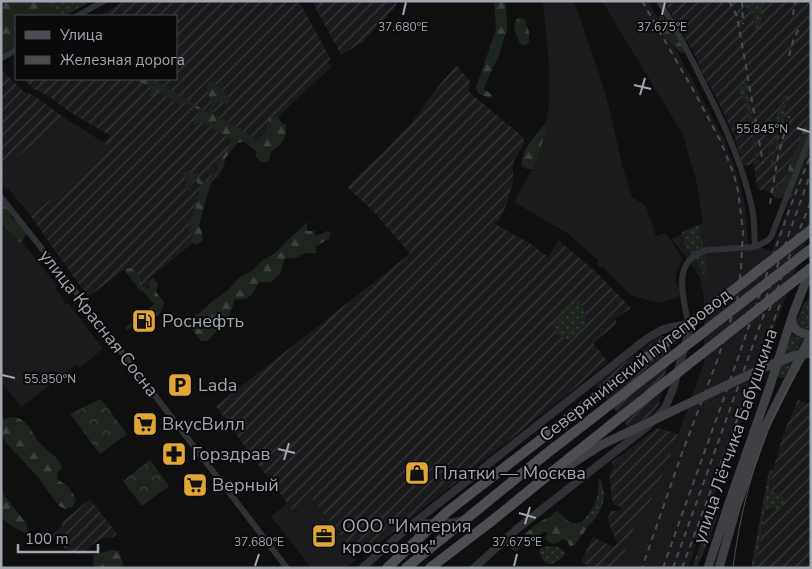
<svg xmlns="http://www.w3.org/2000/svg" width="812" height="569" font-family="'Nunito Sans',sans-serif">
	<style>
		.built { fill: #1b1b1d }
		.industrial { fill: url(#industrial-furrows) }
		.grass { fill: url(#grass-dots) }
		.forest { fill: url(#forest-firs) }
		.park { fill: url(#park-crowns) }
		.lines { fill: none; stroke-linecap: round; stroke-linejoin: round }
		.minor { stroke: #303135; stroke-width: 6 }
		.tertiary { stroke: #303135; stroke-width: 8 }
		.secondary { stroke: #3e4044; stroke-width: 9 }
		.primary { stroke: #4c4e53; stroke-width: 10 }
		.tram { stroke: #4b4d51; stroke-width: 1 }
		.rail { stroke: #4b4d51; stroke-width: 2; stroke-dasharray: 6 5; stroke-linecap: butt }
		.secondary-bridge { stroke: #3e4044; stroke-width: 9 }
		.primary-bridge { stroke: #4c4e53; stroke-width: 10 }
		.ticks { fill: none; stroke: #a1a6b0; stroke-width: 2 }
		.labels { text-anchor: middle; stroke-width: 4; stroke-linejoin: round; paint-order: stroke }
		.poi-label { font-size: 18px; fill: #a1a6b0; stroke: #0a0a0b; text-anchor: start }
		.street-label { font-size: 18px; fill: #a1a6b0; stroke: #0a0a0b }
		.ticks-label { font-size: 12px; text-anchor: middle; fill: #a1a6b0; stroke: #0a0a0b; stroke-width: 4; stroke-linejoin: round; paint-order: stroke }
	</style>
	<defs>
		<pattern id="industrial-furrows" width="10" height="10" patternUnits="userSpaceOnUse" patternTransform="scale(1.25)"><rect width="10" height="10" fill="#1b1b1d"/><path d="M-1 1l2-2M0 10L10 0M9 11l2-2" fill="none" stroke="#39393b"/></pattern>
		<pattern id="grass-dots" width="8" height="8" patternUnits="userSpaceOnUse" patternTransform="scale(1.25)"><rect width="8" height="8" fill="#1e241e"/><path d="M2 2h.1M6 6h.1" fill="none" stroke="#3c413c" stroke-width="1.8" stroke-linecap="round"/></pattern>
		<pattern id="forest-firs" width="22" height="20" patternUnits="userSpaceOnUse" patternTransform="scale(1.25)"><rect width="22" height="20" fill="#1e241e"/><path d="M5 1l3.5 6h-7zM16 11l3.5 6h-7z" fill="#3c413c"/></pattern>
		<pattern id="park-crowns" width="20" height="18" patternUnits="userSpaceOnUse" patternTransform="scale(1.25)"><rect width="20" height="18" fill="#1e241e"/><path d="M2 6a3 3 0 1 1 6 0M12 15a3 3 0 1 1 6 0" fill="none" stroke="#3c413c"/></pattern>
	</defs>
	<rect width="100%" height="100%" fill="#0f0f10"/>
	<!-- built -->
	<path class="built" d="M543,1h31l25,72 10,34 14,61 9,29 14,9 10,30 10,-3 16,25 -6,15v10l5,10 -4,5 -19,5 -27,-8 -28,-28h-4l-3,-4 2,-3 -31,-27 -53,-31 15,-26 9,-18 11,-52v-40z
		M602,1h46l34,60 42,78 14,37 7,29 3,38 24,8 27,-77 12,-24v82l-6,13 -36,98 -81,225h-70l21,-51h4l24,-52 37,-102v-66l-5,-22 -27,-36 31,-16 -6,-39 -14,-49z
		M65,118l39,25 5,6 -30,30 -49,36 -22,-27 -2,1 -5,-6v-13z
		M1,216l57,71 -3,2 9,10 -1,1 3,4h3l34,45 -24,19 -3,-3 -55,42 -20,-26z
		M312,499l46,59 -13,10h-34l-40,-52 17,-13 7,9z"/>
	<!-- industrial -->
	<path class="industrial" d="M125,1h174l32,59 -4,2 4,5 -50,47 -18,33 -22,-12 -17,20 -23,39 -5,34 4,9 -51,42 2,4 -10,9 -17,-22 -36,27 -58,-82 49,-36 30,-30 -5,-6 7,-7 -41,-24 -20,-15 -18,-9 -8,-9h152v-63h-77z
		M312,1h85l-1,5 -33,36 -22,13z
		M664,1h147v149l-12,24 -8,24 -34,-9 -3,-25 -11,2 -8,-28 -19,-41 -13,-23 -9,-21z
		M456,65l14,16 -1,11 54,45 1,6 -11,20v19l-6,20 -5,14 -7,8 36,20 17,13 11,-16 36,30 36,37 -16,11 2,4 -24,20 15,19 -240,190 -4,-4 -8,7 -44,-56 -18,13 -48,-64 -30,-42 194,-152 -37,-43 -25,-23 5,-8 29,-26 28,-29 24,-33z
		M1,69l22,22 11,5 31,22 -64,52z
		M663,336l10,2 -14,66 -8,12 -24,11 -2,-4 -30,-38 63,-48z
		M798,400l12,4 1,-1v165h-56l18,-98 11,-38z
		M657,428l21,6 -11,31 -24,52h-4l-21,51h-30l1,-2 -8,-4 12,-25 21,10 3,-5 -10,-22 4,-9h9l1,-4 -8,-3 -4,-30 4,-4 -1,-8z
		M90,499l27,35 -4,3 -13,2 -21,16 -15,-7 -12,-13 11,-9 -2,-3z"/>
	<!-- grass -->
	<path class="grass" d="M42,1h46l-1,3 -22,12h-8z
		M745,1h20c-3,10 -1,20 -8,28l-2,-1 -2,-15 -10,-9z
		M745,81h1l2,4 -1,10 4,11 6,57h-2c-1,-12 -1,-24 -4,-36 -1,-4 -3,-8 -3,-12 -1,-10 0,-13 -9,-21v-8z
		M787,95l2,1 -5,16v8l-4,17 -8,28 1,4 -2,-6 9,-41 -1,-2 -3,5 -8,38 2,-18 8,-33 4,-6 1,-9z
		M698,225l7,28 2,28 -12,-23 -11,-14 -2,-12z
		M577,298c6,9 11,17 8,29l-15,13c-9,0 -13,-9 -18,-16z
		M808,299h3v28c-4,3 -8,2 -12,0l-2,-6 7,-18z
		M792,334l5,3 6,1 -18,38 -2,2h-2l-3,-2v-3z
		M770,470h3l-4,18 4,4 12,5 -4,12 -15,-2 -11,61h-4l18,-97z
		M599,479h2c1,5 3,11 3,16 0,13 -8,24 -17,32l-5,-5c14,-18 16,-20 17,-43z
		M547,546c8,0 15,0 18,8 -11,13 -21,15 -26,-4l1,-2z"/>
	<!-- forest -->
	<path class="forest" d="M1,1h41l15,15h-41v30l-15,8z
		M494,1h11l2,19v12l-2,3 -6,20 -14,30 -1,4 7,5 1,2 -2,2 -11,-4 -3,-6 20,-59z
		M659,16h4c8,11 14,23 21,34l-1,4c-11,-9 -26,-22 -24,-38z
		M519,17l6,3 4,12v10l-4,4 -5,-3c-4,-9 -10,-17 -1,-26z
		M133,79h15l6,4h4l49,29 2,-1 3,-7c-3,-7 -7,-15 -3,-23 10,3 15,10 21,18l-3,4 -10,-1 -3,5 -1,7 18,9 23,16 4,1c8,-6 9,-14 12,-23l7,-1 5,7 4,2c1,14 -4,19 -15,27l-2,8 -2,2h-7l-4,-6v-5l-12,-9 -7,1 -12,16 -1,7 -6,10 -6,6 -4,10 -9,34 3,6 1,8c-4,4 -7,6 -12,2l2,-5 -2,-5 -2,-1v-8l1,-4 6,-12 4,-19 -4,-8 -5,4 -1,7 -6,-2 3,-9 -4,-6 -4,-2 16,1 7,9 7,-1 8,-11 1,-7 12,-18 1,-6 -18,-10 -3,-4 -9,-2 -7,2 1,-6 4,-4 -2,-6 -11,-6 -8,1 -21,-13 -3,5h-5l2,-5 -1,-4z
		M811,115v14l-3,9 -24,59 -5,2 -5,-2 -2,-5 2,-5h6l8,-14 2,-12 8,-17 6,-17z
		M544,125l1,1 1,4 -9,30 -4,9h-6l-5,-3c-2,-15 13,-30 22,-41z
		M1,201l10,11v6l6,3 9,11v4l-2,1 -1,4 -4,1 -15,-17v-3l-3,-3z
		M307,222v9h7l2,5 11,-5 4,1 -2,7 -13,7v7h-10l-10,5h-11l-5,16 -9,8h-12c-8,14 -8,18 -25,17 -2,20 -14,28 -26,42h-7l-13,-17 2,-6 8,-4 16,-14 13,-9 13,-14 12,-6 11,-11 12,-7z
		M131,268c3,2 6,5 8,9 3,6 3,10 10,12v-7l4,-5 5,8 -2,7 8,10c-3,14 -7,17 -20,14l-15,13 -3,1v-3l28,-23 -28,-32v-3z
		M1,414l3,5c6,-2 10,-3 16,0 8,4 13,15 18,22 8,10 21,15 24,27l-5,5 1,7c10,5 14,10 18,21l-4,6 -7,2 -6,-3 -20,-28 -32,-34 -6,-10z
		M1,491l25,32 3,12 -19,-10 -9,-8z
		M557,511c11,6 8,15 25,11l5,5c-3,7 -8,11 -12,18l-5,1 -3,-5 -5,-2 -4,4 -5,1 -5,-2 -3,-4 3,-5 -5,-1c-5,4 -5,9 -8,14l-5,-1 -4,-3 -9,9 -5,-1 -3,-4 2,-5 4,-3h5c10,-8 18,-17 30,-21l3,-4z
		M715,512l2,5 -15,40 -6,11h-4c6,-18 14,-35 18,-53z
		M112,550l7,1 4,14v3h-29l-1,-13z"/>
	<!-- park -->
	<path class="park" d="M101,399l26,35 -27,20 -30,-40z
		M150,460l19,26 -27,20 -19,-25z"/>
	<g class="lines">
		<!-- minor -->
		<path class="minor" d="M659,1c17,28 32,56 46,85 20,39 38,79 47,122 3,12 2,26 3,39
			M77,16l27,-15
			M1,58l15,-8
			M1,197l57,72 229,299
			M688,324c-4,-28 -18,-63 19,-74l48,-3 12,-6 4,-4 40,-102"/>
		<!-- tertiary -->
		<path class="tertiary" d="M414,526c17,-7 31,1 48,-6
			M362,568l43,-38 240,-190c18,-12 23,-13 43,-16v10l-15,55 -8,19 -17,18 -130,102 -44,40"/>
		<!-- secondary -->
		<path class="secondary" d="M792,319c0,12 8,14 19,16
			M708,568l21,-65 40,-114 24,-75 18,-46
			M719,568l18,-63 28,-78 46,-92"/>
		<!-- primary -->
		<path class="primary" d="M406,568l140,-114
			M430,568l63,-48 59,-48"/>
		<!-- tram -->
		<path class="tram" d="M733,568c7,-54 20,-107 43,-156 10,-22 23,-43 35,-64"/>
		<!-- rail -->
		<path class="rail" d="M642,1l54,94 25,47 13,33 4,16 5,40 -2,38 -4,32 -20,60 -35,92 -40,115
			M729,1l8,15 26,147
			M742,1l1,23
			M793,15l2,-14
			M789,56l4,-15 7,-15
			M770,204l8,-48 11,-40
			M802,240l9,-18
			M762,309l48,-134
			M769,311l28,-75 14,-35
			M663,568c29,-83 60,-165 88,-248 19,-55 37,-111 60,-165
			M673,568l95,-265
			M682,568l98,-264"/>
		<!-- secondary-bridge -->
		<path class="secondary-bridge" d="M559,469l14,-6 28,-18 162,-77 30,-12 18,-3"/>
		<!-- primary-bridge -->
		<path class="primary-bridge" d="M546,454l265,-205
			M552,472l60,-48 199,-156
			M387,568l60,-56 364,-282"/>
	</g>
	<!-- ticks -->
	<path class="ticks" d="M403,15l3,-13M662,15l3,-13M634,85l17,4M640,95l5,-17M797,128l13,4M2,375l13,3M278,449l17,4M284,460l5,-17M519,513l17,5M525,524l5,-17M255,566l4,-12M514,566l3,-12"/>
	<!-- icons -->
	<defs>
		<symbol id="fuel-square" viewBox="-11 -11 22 22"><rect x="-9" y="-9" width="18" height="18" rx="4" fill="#e1a736" stroke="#0a0a0b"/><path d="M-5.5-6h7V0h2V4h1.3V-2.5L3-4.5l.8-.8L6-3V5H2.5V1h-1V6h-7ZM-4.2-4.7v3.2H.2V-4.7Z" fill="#111"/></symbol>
		<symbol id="parking-square" viewBox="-11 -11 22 22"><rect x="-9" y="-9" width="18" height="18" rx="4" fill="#e1a736" stroke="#0a0a0b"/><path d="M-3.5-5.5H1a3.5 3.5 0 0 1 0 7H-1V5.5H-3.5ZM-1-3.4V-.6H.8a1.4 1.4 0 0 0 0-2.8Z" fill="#111"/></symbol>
		<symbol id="supermarket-square" viewBox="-11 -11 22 22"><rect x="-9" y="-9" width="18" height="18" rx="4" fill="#e1a736" stroke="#0a0a0b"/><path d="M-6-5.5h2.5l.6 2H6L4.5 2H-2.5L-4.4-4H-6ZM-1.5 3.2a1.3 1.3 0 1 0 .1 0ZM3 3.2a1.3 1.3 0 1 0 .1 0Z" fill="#111"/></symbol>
		<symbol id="pharmacy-square" viewBox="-11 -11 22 22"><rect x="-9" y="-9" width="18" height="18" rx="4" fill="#e1a736" stroke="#0a0a0b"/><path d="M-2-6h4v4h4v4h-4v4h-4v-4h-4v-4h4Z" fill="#111"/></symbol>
		<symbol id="shop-square" viewBox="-11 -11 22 22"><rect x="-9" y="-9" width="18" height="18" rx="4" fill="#e1a736" stroke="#0a0a0b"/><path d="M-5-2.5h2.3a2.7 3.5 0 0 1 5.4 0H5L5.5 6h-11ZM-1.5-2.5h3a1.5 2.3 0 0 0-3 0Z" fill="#111"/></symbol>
		<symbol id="office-square" viewBox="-11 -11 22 22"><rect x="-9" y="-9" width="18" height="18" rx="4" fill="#e1a736" stroke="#0a0a0b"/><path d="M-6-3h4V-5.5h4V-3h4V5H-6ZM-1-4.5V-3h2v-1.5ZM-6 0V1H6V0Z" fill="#111"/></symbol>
	</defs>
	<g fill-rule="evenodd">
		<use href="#fuel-square" x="130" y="307" width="28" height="28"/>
		<use href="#parking-square" x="166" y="371" width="28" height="28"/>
		<use href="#supermarket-square" x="131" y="410" width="28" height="28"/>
		<use href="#pharmacy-square" x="160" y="440" width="28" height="28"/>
		<use href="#shop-square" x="403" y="459" width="28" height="28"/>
		<use href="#supermarket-square" x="181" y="471" width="28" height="28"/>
		<use href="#office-square" x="310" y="522" width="28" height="28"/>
	</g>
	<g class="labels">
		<!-- poi labels -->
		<g class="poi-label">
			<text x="162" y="327">Роснефть</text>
			<text x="198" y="391">Lada</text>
			<text x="162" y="430">ВкусВилл</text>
			<text x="192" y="460">Горздрав</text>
			<text x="434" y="479">Платки — Москва</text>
			<text x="212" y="491">Верный</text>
			<text x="342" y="532">ООО "Империя<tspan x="342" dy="21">кроссовок"</tspan></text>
		</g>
		<!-- street labels -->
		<g class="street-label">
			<text transform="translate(99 323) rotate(52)" y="6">улица Красная Сосна</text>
			<text transform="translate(635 365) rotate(-38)" y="6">Северянинский путепровод</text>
			<text transform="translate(735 436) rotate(-71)" y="6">улица Лётчика Бабушкина</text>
		</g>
	</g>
	<g class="ticks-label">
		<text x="403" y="31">37.680°E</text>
		<text x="662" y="31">37.675°E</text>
		<text x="762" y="133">55.845°N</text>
		<text x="50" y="383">55.850°N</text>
		<text x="259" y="546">37.680°E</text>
		<text x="517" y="546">37.675°E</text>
	</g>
	<!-- border -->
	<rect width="812" height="569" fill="none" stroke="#a1a6b0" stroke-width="5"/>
	<!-- legend -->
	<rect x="15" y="15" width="162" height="65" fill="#0a0a0b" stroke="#46484d"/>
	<rect x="25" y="31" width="25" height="8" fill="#4c4e53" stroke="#46484d"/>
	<text x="60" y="40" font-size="15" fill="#a1a6b0">Улица</text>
	<rect x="25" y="56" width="25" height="8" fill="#4b4d51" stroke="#46484d"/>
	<text x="60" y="65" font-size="15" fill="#a1a6b0">Железная дорога</text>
	<!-- scale -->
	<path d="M18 544v8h80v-8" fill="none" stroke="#a1a6b0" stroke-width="2.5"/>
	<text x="25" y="544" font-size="15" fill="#a1a6b0" stroke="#0a0a0b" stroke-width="4" paint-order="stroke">100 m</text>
</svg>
